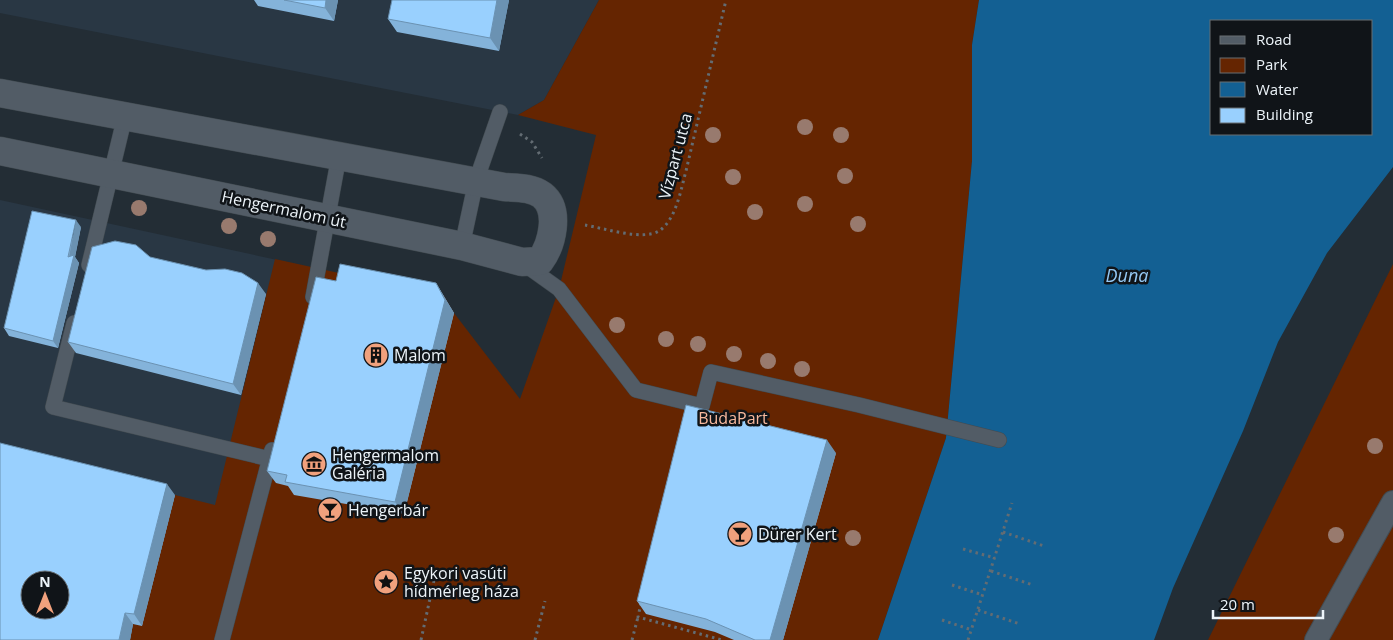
<svg xmlns="http://www.w3.org/2000/svg" width="1393" height="640" font-family="'Open Sans',sans-serif">
	<style>
		.built { fill: #293744; fill-rule: evenodd }
		.green { fill: #652501 }
		.water { fill: #136093; fill-rule: evenodd }
		.lines { fill: none; stroke-linecap: round; stroke-linejoin: round }
		.service-casing { stroke: #424b51; stroke-width: 16 }
		.pedestrian-casing { stroke: #424b51; stroke-width: 24 }
		.minor-casing { stroke: #424b51; stroke-width: 29 }
		.path { stroke: #636c73; stroke-width: 3; stroke-dasharray: 2.5 4; stroke-linecap: butt }
		.service { stroke: #525c66; stroke-width: 15 }
		.pedestrian { stroke: #525c66; stroke-width: 22 }
		.minor { stroke: #525c66; stroke-width: 28 }
		.tree { fill: #987a6e }
		.wall { fill: #84b3da }
		.shaded-wall { fill: #6b92b2 }
		.building { fill: #99d0fe; stroke: #6b92b2; fill-rule: evenodd }
		.labels { text-anchor: middle; stroke-width: 5; stroke-linejoin: round; paint-order: stroke }
		.street-label { font-size: 16px; fill: #edf4f9; stroke: #101418 }
		.poi-label { font-size: 16px; fill: #edf4f9; stroke: #101418; text-anchor: start }
		.park-label { font-size: 16px; fill: #f8b99d; stroke: #101418 }
		.water-label { font-size: 18px; font-style: italic; fill: #94c8f4; stroke: #101418 }
	</style>
	<rect width="100%" height="100%" fill="#232d35"/>
	<!-- built -->
	<path class="built" d="M0,0h599l-55,100 -26,15 -518,-102z
		M0,200l444,96 10,17 14,327h-468zM30,580h30v30h-30z"/>
	<!-- green -->
	<path class="green" d="M599,0h380l-7,45v116l-26,277 -68,202h-748l3,-16 9,1 33,-130 40,10 60,-246 169,37 10,17 66,86 39,-110 37,-154 -78,-20 26,-15z
		M1393,264v376h-185z"/>
	<!-- water -->
	<path class="water" d="M979,0h414v167l-66,86 -49,89 -35,89 -70,157 -19,52h-276l68,-202 26,-277v-116zM1212,21h160v113h-160z"/>
	<g class="lines">
		<defs>
			<path id="service" d="M462,246l14,-65 24,-69
				M524,264l35,25 77,101 66,16 9,-34 148,33 140,35
				M89,265l36,-149
				M313,297l26,-141
				M74,323l-21,84 217,52
				M222,640l50,-190"/>
			<path id="pedestrian" d="M1316,640l77,-138"/>
			<path id="minor" d="M0,93l504,94c13,1 27,0 38,8 19,15 10,50 -2,66l-18,1 -60,-16 -462,-95"/>
		</defs>
		<!-- service casing -->
		<use href="#service" class="service-casing"/>
		<!-- pedestrian casing -->
		<use href="#pedestrian" class="pedestrian-casing"/>
		<!-- minor casing -->
		<use href="#minor" class="minor-casing"/>
		<!-- path -->
		<path class="path" d="M520,134l12,8 10,16
			M585,225c18,3 58,16 74,6 17,-11 22,-42 27,-60l40,-171
			M1003,532l41,14
			M963,549l32,9
			M991,571l42,14
			M952,585l31,10
			M641,603l-3,14 84,23
			M978,610l42,14
			M942,620l30,10
			M421,640l13,-60
			M535,640l10,-39
			M632,640l6,-23
			M968,640l44,-137"/>
		<!-- service -->
		<use href="#service" class="service"/>
		<!-- pedestrian -->
		<use href="#pedestrian" class="pedestrian"/>
		<!-- minor -->
		<use href="#minor" class="minor"/>
	</g>
	<!-- trees -->
	<g class="tree">
		<circle cx="805" cy="127" r="8"/>
		<circle cx="713" cy="135" r="8"/>
		<circle cx="841" cy="135" r="8"/>
		<circle cx="845" cy="176" r="8"/>
		<circle cx="733" cy="177" r="8"/>
		<circle cx="805" cy="204" r="8"/>
		<circle cx="139" cy="208" r="8"/>
		<circle cx="755" cy="212" r="8"/>
		<circle cx="858" cy="224" r="8"/>
		<circle cx="229" cy="226" r="8"/>
		<circle cx="268" cy="239" r="8"/>
		<circle cx="617" cy="325" r="8"/>
		<circle cx="666" cy="339" r="8"/>
		<circle cx="698" cy="344" r="8"/>
		<circle cx="734" cy="354" r="8"/>
		<circle cx="768" cy="361" r="8"/>
		<circle cx="802" cy="369" r="8"/>
		<circle cx="1375" cy="446" r="8"/>
		<circle cx="1336" cy="535" r="8"/>
		<circle cx="853" cy="538" r="8"/>
	</g>
	<!-- wall -->
	<path class="wall" d="M254,0h84l-4,21 -76,-15z
		M509,0l-10,51 -102,-19 -9,-13z
		M81,227l-6,30 4,6 -21,85 -49,-12 -5,-8z
		M150,257l116,37 -25,101 -165,-42 -8,-11z
		M336,281l100,2 18,30 -50,201 -110,-19 -6,-9 -12,-3 -9,-12z
		M836,453l-53,187h-49l-19,-8 -69,-18 -9,-13z
		M175,495l-33,131 -9,-2 -3,16h-130z"/>
	<!-- shaded-wall -->
	<path class="shaded-wall" d="M326,0h12l-4,21 -9,-13z
		M497,0h12l-10,51 -9,-13z
		M76,220l5,7 -6,30 4,6 -21,85 -5,-7z
		M258,283l8,11 -25,101 -8,-11z
		M436,283l18,30 -50,201 -9,-12z
		M827,440l9,13 -53,187h-13z
		M167,484l8,11 -33,131 -8,-12z
		M125,613l8,11 -3,16h-11z"/>
	<!-- building -->
	<path class="building" d="M284,0h42l-1,8z
		M392,0h105l-7,38 -102,-19z
		M32,211l44,9 -8,37 6,-2 -21,86 -49,-13z
		M115,241l21,4 14,12 56,13 19,-1 17,4 16,10 -25,101 -165,-42 24,-95z
		M340,264l96,19 9,17 -50,202 -110,-20 2,-7 -20,-4 49,-194 20,4z
		M686,405l141,35 -57,200h-15l-49,-21 -69,-18z
		M0,443l167,41 -33,130 -9,-1 -6,27h-119zM30,580h30v30h-30z"/>
	<!-- icons -->
	<defs>
		<symbol id="building-disc" viewBox="-11 -11 22 22"><circle r="9.5" fill="#f1a17d" stroke="#101418"/><path d="M-4-6H4V6H1V3H-1V6H-4ZM-2.5-4.3h1.7v1.8h-1.7ZM.8-4.3h1.7v1.8H.8ZM-2.5-1h1.7V.8h-1.7ZM.8-1h1.7V.8H.8Z" fill="#111"/></symbol>
		<symbol id="museum-disc" viewBox="-11 -11 22 22"><circle r="9.5" fill="#f1a17d" stroke="#101418"/><path d="M0-6L6-3V-2H-6V-3ZM-5-1h2V3h-2ZM-1-1h2V3h-2ZM3-1h2V3H3ZM-6 4H6V6H-6Z" fill="#111"/></symbol>
		<symbol id="bar-disc" viewBox="-11 -11 22 22"><circle r="9.5" fill="#f1a17d" stroke="#101418"/><path d="M-6-5H6L.8 .8V4.5H3.5V6h-7V4.5H-.8V.8Z" fill="#111"/></symbol>
		<symbol id="sight-disc" viewBox="-11 -11 22 22"><circle r="9.5" fill="#f1a17d" stroke="#101418"/><path d="M0-6L1.8-2.2L6-1.7L2.9 1.2L3.7 5.4L0 3.3L-3.7 5.4L-2.9 1.2L-6-1.7L-1.8-2.2Z" fill="#111"/></symbol>
	</defs>
	<g fill-rule="evenodd">
		<use href="#building-disc" x="362" y="341" width="28" height="28"/>
		<use href="#museum-disc" x="300" y="450" width="28" height="28"/>
		<use href="#bar-disc" x="316" y="496" width="28" height="28"/>
		<use href="#bar-disc" x="726" y="520" width="28" height="28"/>
		<use href="#sight-disc" x="372" y="568" width="28" height="28"/>
	</g>
	<g class="labels">
		<!-- street labels -->
		<g class="street-label">
			<text transform="translate(675 156) rotate(-75)" y="6">Vízpart utca</text>
			<text transform="translate(284 209) rotate(12)" y="6">Hengermalom út</text>
		</g>
		<!-- poi labels -->
		<g class="poi-label">
			<text x="394" y="361">Malom</text>
			<text x="332" y="461">Hengermalom<tspan x="332" dy="18">Galéria</tspan></text>
			<text x="348" y="516">Hengerbár</text>
			<text x="758" y="540">Dürer Kert</text>
			<text x="404" y="579">Egykori vasúti<tspan x="404" dy="18">hídmérleg háza</tspan></text>
		</g>
		<!-- park labels -->
		<g class="park-label">
			<text x="733" y="424">BudaPart</text>
		</g>
		<!-- water labels -->
		<g class="water-label">
			<text x="1127" y="282">Duna</text>
		</g>
	</g>
	<!-- legend -->
	<rect x="1210" y="20" width="162" height="115" fill="#101418" stroke="#686e72"/>
	<rect x="1220" y="36" width="25" height="8" fill="#525c66" stroke="#686e72"/>
	<text x="1256" y="45" font-size="15" fill="#edf4f9">Road</text>
	<rect x="1220" y="58" width="25" height="15" fill="#652501" stroke="#686e72"/>
	<text x="1256" y="70" font-size="15" fill="#edf4f9">Park</text>
	<rect x="1220" y="82" width="25" height="15" fill="#136093" stroke="#686e72"/>
	<text x="1256" y="95" font-size="15" fill="#edf4f9">Water</text>
	<rect x="1220" y="108" width="25" height="15" fill="#99d0fe" stroke="#686e72"/>
	<text x="1256" y="120" font-size="15" fill="#edf4f9">Building</text>
	<!-- north arrow -->
	<g transform="translate(45 595)"><circle r="24" fill="#101418" stroke="#686e72"/>
	<path d="M0-4L9 19L0 12L-9 19Z" fill="#f1a17d"/>
	<text y="-8" font-size="14" font-weight="bold" text-anchor="middle" fill="#edf4f9">N</text>
	</g>
	<!-- scale -->
	<path d="M1213 610v8h110v-8" fill="none" stroke="#edf4f9" stroke-width="2.5"/>
	<text x="1220" y="610" font-size="15" fill="#edf4f9" stroke="#101418" stroke-width="4" paint-order="stroke">20 m</text>
</svg>
